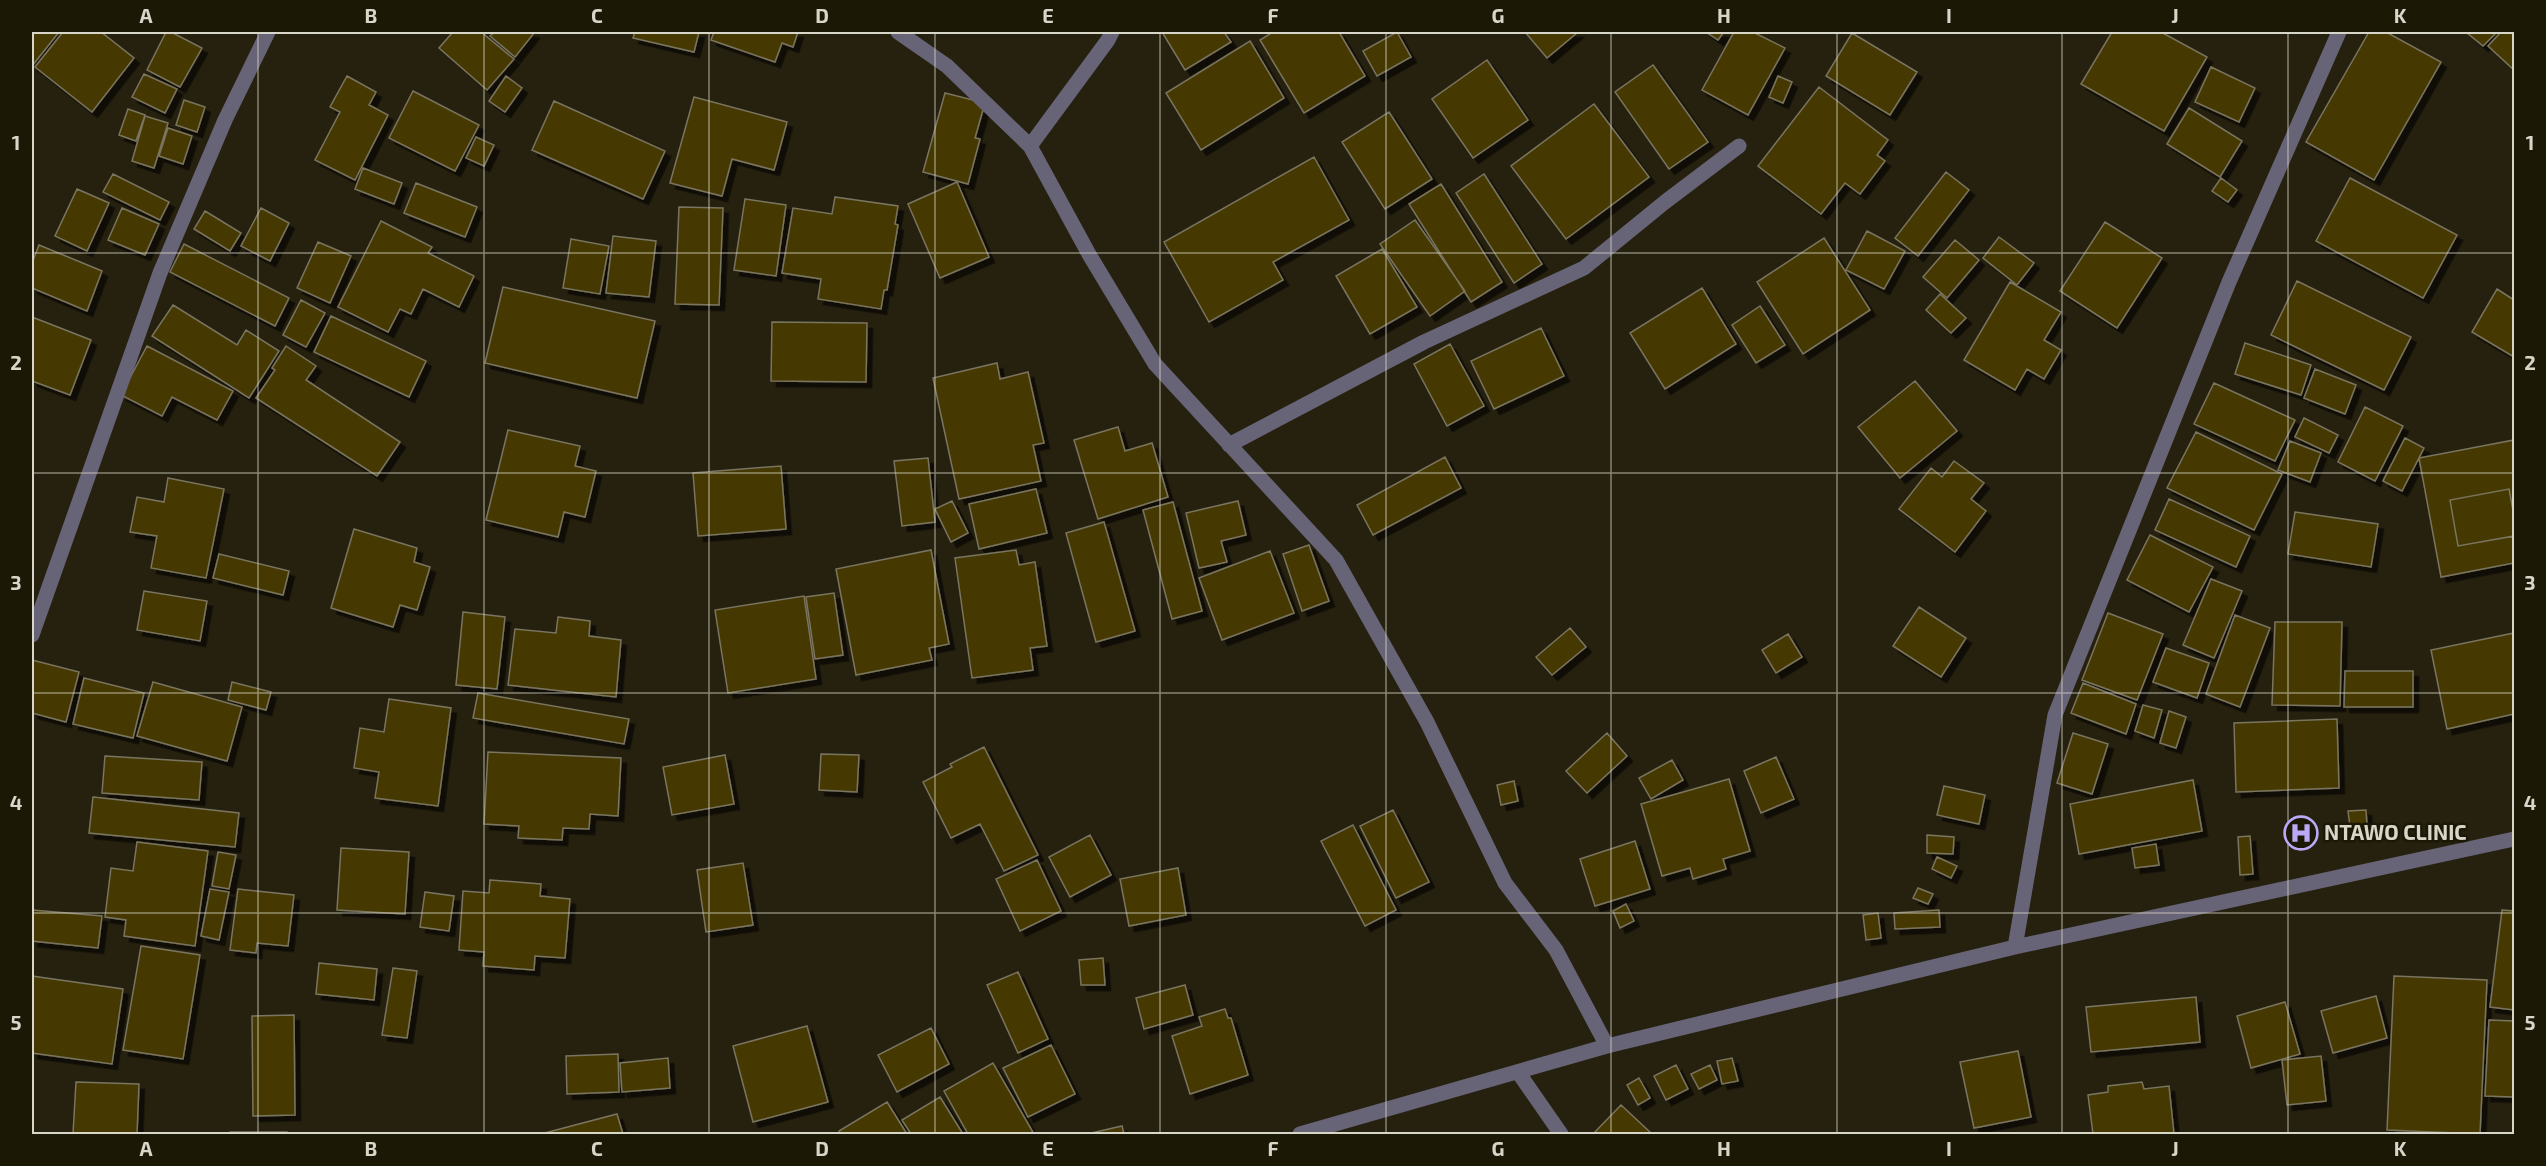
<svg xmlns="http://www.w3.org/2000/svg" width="2546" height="1166" font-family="'Exo 2',sans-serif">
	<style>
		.building { fill: #443801; stroke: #7a745f; stroke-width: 1.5; filter: url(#shadow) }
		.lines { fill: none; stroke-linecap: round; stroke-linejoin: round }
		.minor { stroke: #686478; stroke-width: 15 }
		.grid { fill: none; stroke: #d8d5c9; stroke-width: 1.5; stroke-opacity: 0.55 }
		.labels { text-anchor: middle; stroke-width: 5; stroke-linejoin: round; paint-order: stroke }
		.poi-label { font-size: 21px; font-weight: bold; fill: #d8d5c9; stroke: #1c1806; text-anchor: start }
		.neatline { fill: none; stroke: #d8d5c9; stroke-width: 2 }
		.grid-label { font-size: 20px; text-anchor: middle; font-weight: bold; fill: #d8d5c9 }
	</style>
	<defs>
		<filter id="shadow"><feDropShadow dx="5.5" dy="5.5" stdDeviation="0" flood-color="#0009"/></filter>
	</defs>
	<rect width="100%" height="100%" fill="#26210f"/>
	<!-- building -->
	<path class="building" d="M32,32h27l-27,34z
		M63,32h38l33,26 -42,54 -57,-45z
		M166,32h5l31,16 -22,39 -33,-17z
		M453,32h28l33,27 -27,31 -48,-42z
		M495,32h37l2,1 -19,24 -25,-21z
		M635,32h64l-5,20 -61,-14z
		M714,32h84l-5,15 -11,-4 -7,19 -64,-22z
		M1162,32h62l7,10 -46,28z
		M1273,32h66l26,44 -61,37 -44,-73z
		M1397,32l14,25 -34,19 -14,-25z
		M1525,32h53l-31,26z
		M1706,32h18l-6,8z
		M1734,32h19l32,16 -37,67 -46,-25z
		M2112,32h49l46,25 -43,74 -83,-47z
		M2369,32h17l55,30 -67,118 -68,-38z
		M2466,32h31l-14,14z
		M2501,32h13v38l-26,-24z
		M1852,33l65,39 -27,43 -64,-39z
		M1250,41l34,57 -83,52 -35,-57z
		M1487,60l41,60 -55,38 -41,-59z
		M1653,65l55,77 -39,27 -54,-77z
		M2211,67l44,21 -16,34 -44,-20z
		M144,74l33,15 -12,24 -33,-16z
		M347,76l29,16 -7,13 19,10 -33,65 -40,-20 25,-48 -10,-5z
		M506,76l16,12 -17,24 -16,-11z
		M1778,76l14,6 -9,21 -14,-6z
		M1819,87l69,53 -11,15 8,6 -25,33 -15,-11 -24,31 -63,-48z
		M413,91l66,34 -24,46 -66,-33z
		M945,93l40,10 -10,35 5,1 -12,45 -45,-12z
		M694,97l93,25 -13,48 -42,-11 -10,37 -52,-13z
		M184,100l21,7 -8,25 -21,-7z
		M554,101l111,50 -22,48 -111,-49z
		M1594,104l55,73 -83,62 -55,-73z
		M2189,108l53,33 -22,36 -53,-33z
		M128,109l17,6 -9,26 -17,-6z
		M1389,112l43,67 -47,30 -43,-67z
		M145,116l23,7 -14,45 -22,-7z
		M168,128l24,8 -9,28 -24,-8z
		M476,137l18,8 -10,21 -18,-8z
		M1314,157l35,63 -76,42 10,18 -74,42 -45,-80z
		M363,168l39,15 -8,21 -39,-15z
		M1946,172l23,18 -51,66 -23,-18z
		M113,174l56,28 -9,18 -57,-28z
		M1484,174l58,90 -28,19 -58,-90z
		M2221,178l16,12 -9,12 -16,-11z
		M2350,178l107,57 -34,63 -107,-57z
		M957,182l32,75 -49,21 -32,-74z
		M416,183l61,24 -12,30 -61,-24z
		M1441,184l61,98 -31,20 -62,-98z
		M77,189l32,14 -22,48 -32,-15z
		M835,197l63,9 -3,18 3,1 -11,65h-3l-3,19 -63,-10 3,-20 -39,-6 11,-65 39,6z
		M745,199l41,6 -10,71 -42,-6z
		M679,207l44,1 -4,97 -44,-1z
		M122,208l37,16 -14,31 -37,-15z
		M261,208l28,15 -19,38 -29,-15z
		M205,211l36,22 -11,18 -36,-22z
		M1415,220l50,71 -35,25 -50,-72z
		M381,221l51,26 -4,6 46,23 -15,31 -36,-18 -12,25 -11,-5 -12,23 -50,-25z
		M2105,222l57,36 -45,70 -57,-37z
		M1867,231l38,20 -21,38 -38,-19z
		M613,236l43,5 -7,56 -43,-4z
		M1999,237l35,26 -17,22 -34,-27z
		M1824,238l46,72 -67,44 -46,-72z
		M571,239l38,7 -9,48 -37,-6z
		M1955,240l24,20 -32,38 -24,-21z
		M318,242l33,14 -21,47 -33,-15z
		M184,244l105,54 -14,28 -105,-54z
		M39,245l63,26 -15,40 -55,-23v-25z
		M1382,249l35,58 -47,27 -34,-58z
		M2297,281l114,56 -27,53 -113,-55z
		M2010,282l51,30 -17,28 17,10 -17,29 -17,-10 -12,21 -51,-30z
		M503,287l152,34 -18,77 -152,-35z
		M1702,288l34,56 -71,45 -35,-56z
		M2497,289l17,11v57l-42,-25z
		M1940,294l26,24 -15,15 -25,-23z
		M301,300l24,13 -19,34 -23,-12z
		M173,305l64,40 9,-15 33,21 -30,47 -97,-62z
		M1760,306l25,39 -29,18 -24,-38z
		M331,316l95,45 -17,36 -95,-45z
		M32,317l59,23 -21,55 -38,-14z
		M772,322l95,1 -1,59 -95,-1z
		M1541,328l23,48 -70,33 -23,-48z
		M2245,343l66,22 -10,30 -66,-21z
		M1450,344l34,62 -37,20 -33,-62z
		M147,346l86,45 -16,29 -45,-23 -10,19 -41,-21z
		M286,346l30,20 -10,14 94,62 -23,34 -121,-78 19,-28 -3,-2z
		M997,363l3,16 28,-7 16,71 -11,2 8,36 -82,18 -26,-121z
		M2315,369l41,16 -11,29 -41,-16z
		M1915,381l42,50 -57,47 -42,-51z
		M2214,383l81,37 -20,41 -81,-37z
		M2365,407l38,19 -28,55 -37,-19z
		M2304,418l34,17 -9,18 -34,-16z
		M1118,427l7,24 27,-8 16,54 -70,22 -24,-79z
		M508,430l72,16 -5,20 21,5 -11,46 -21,-5 -6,25 -72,-17z
		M2196,432l86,42 -28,56 -87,-42z
		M2405,438l19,10 -22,43 -19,-10z
		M2514,440v76l-5,-27 -59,11 8,46 56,-10v27l-73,14 -22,-119z
		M2290,441l31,12 -11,29 -32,-12z
		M1445,457l16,31 -88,47 -16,-30z
		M928,458l7,64 -33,4 -8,-65z
		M1954,461l30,22 -13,16 15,12 -31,41 -56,-43 32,-41 11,9z
		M781,466l5,63 -88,7 -5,-63z
		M168,478l56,11 -18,89 -55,-10 6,-32 -27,-4 7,-35 27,5z
		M1036,489l11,44 -68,16 -10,-45z
		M2509,489l5,27v20l-56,10 -8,-46z
		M2169,499l81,37 -14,31 -81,-37z
		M952,501l16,32 -17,9 -16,-33z
		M1238,501l8,34 -25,6 6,21 -28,6 -13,-55z
		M1173,502l29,109 -30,8 -29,-109z
		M2295,512l83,12 -7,43 -83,-13z
		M1104,522l31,109 -39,11 -30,-109z
		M354,529l63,19 -3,14 16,5 -13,43 -17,-5 -7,22 -62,-19z
		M2150,535l63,32 -24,45 -62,-32z
		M1309,545l20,56 -27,10 -19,-57z
		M931,550l18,94 -20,4 3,12 -76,15 -20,-106z
		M1016,550l3,15 16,-3 12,84 -17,2 3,22 -61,8 -17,-120z
		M1270,551l24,62 -72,27 -23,-62z
		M219,554l70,17 -6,24 -70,-17z
		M2211,579l31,12 -28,67 -31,-13z
		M144,591l63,10 -7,40 -63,-11z
		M834,593l9,62 -28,4 -9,-62z
		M804,596l12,83 -88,14 -13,-83z
		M1919,607l47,31 -25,39 -48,-31z
		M463,612l42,5 -8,72 -41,-4z
		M2108,613l55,21 -26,66 -55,-20z
		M2235,615l35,13 -30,79 -34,-13z
		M558,617l32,4 -1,15 32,4 -5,57 -108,-12 7,-56 41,4z
		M2275,622h67l-2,84 -68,-1z
		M1570,628l16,19 -34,28 -16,-18z
		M2514,633v81l-67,15 -16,-79z
		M1788,634l14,23 -26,16 -14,-23z
		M2166,648l43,15 -12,35 -44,-16z
		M32,660l47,12 -13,50 -34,-9z
		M2345,671h68v36h-69z
		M84,678l60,15 -11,45 -60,-14z
		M153,682l89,25 -15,54 -90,-25z
		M232,682l39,10 -5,18 -38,-10z
		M2083,683l53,21 -10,30 -55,-21z
		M478,693l151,26 -5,25 -151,-26z
		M389,699l62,9 -13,98 -63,-8 4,-26 -25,-4 6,-40 24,4z
		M2143,705l19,5 -8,28 -19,-7z
		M2169,711l17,6 -10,31 -16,-5z
		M2337,719l2,69 -103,4 -2,-69z
		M1607,733l20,23 -40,37 -21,-22z
		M2073,733l35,11 -16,50 -35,-11z
		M984,747l54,108 -34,16 -24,-47 -29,14 -28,-56 29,-15 -2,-3z
		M488,752l133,6 -3,58 -28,-2 -1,15 -26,-1 -1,12 -44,-2 1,-12 -35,-2z
		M821,754l38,1 -2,37 -38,-2z
		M725,755l9,49 -62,11 -9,-48z
		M105,756l97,6 -3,38 -97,-7z
		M1776,757l18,42 -33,14 -17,-42z
		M1672,760l11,20 -32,19 -12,-21z
		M1729,779l21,72 -27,8 3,10 -33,10 -3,-11 -28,8 -21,-72z
		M2193,780l9,51 -123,23 -9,-50z
		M1514,781l4,20 -17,4 -4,-20z
		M1944,786l41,9 -6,29 -42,-9z
		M93,797l146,16 -4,34 -146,-14z
		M1393,810l36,72 -33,16 -36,-72z
		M2366,810l1,16 -17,1 -2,-16z
		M1353,825l43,85 -31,16 -44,-85z
		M1090,835l21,40 -41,22 -21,-40z
		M1927,835l27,2 -1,17 -26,-1z
		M2250,836l3,38 -13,1 -2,-38z
		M1635,841l15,48 -55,17 -15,-47z
		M137,842l71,9 -13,95 -71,-10 2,-16 -21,-3 6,-49 22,3z
		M2156,844l3,21 -24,3 -3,-20z
		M341,848l68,4 -4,62 -68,-4z
		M218,852l18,3 -7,34 -17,-3z
		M1937,857l20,9 -6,12 -19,-9z
		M1037,860l24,51 -41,20 -24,-52z
		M743,863l10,62 -47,7 -9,-62z
		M1178,868l8,47 -57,11 -9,-47z
		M490,880l51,4 -1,12 30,3 -5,59 -30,-2 -1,14 -51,-4 1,-14 -25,-2 4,-59 26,2z
		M1918,888l15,6 -5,10 -15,-6z
		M210,889l19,3 -10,48 -18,-4z
		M238,889l56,6 -6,51 -31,-3 -1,10 -26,-3z
		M425,892l29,4 -5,35 -29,-4z
		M1626,904l8,17 -14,7 -7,-17z
		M32,910l70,6 -4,32 -66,-7z
		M1939,910l1,17 -45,2 -1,-16z
		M2502,910l12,1v99l-24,-3z
		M1878,913l3,25 -15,2 -3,-25z
		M141,946l59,9 -17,104 -60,-9z
		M1103,958l2,27h-24l-2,-25z
		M319,963l58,6 -3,31 -58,-6z
		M393,968l24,3 -10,67 -25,-3z
		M1018,972l30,67 -30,14 -31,-68z
		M32,976l91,13 -11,75 -80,-11z
		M2394,976l93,4 -7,154 -93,-4z
		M1185,985l8,30 -49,14 -8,-31z
		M2376,996l11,42 -54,15 -12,-42z
		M2196,997l4,45 -109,10 -5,-45z
		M2285,1002l15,52 -49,14 -14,-52z
		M1225,1009l3,9h3l17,57 -58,19 -18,-58 30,-10 -3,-9z
		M294,1015l1,100 -42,1 -1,-100z
		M2489,1020l25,1v76l-29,-1z
		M807,1026l21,76 -75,20 -20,-76z
		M931,1028l18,36 -52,28 -19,-37z
		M1051,1045l24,49 -47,23 -25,-49z
		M2018,1051l13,66 -57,11 -14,-66z
		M618,1054l1,38 -52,2 -1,-38z
		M2321,1056l5,45 -39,4 -5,-45z
		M668,1058l2,30 -48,4 -2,-29z
		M1732,1058l6,23 -16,3 -5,-23z
		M993,1063l41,71h-66l-24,-43z
		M1676,1065l12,24 -22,11 -12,-24z
		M1710,1065l7,15 -18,9 -8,-15z
		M1639,1078l11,20 -12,7 -11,-20z
		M76,1082l63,2 -2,50h-64z
		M2142,1082l2,7 25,-3 5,48h-81l-5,-39 20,-3v-6z
		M940,1097l23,37h-52l-9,-14z
		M887,1102l20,32h-66l-2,-3z
		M1621,1105l31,29h-56l-2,-1z
		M617,1114l6,20h-82z
		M1122,1126l2,8h-37z
		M230,1132h57v2h-57z"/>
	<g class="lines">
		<!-- minor -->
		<path class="minor" d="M898,32l49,34 83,80 60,110 65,108 181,196 91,162 78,161 51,67 51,96
			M1030,146l78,-106 4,-8
			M1229,445l195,-103 160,-74 81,-66 74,-56
			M32,635l128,-362 65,-153 43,-88
			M2015,947l40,-232 174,-433 110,-250
			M1518,1072l43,62
			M1300,1134l307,-88 408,-99 499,-108"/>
	</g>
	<!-- grid -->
	<path class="grid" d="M258,32v1102M484,32v1102M709,32v1102M935,32v1102M1160,32v1102M1386,32v1102M1611,32v1102M1837,32v1102M2062,32v1102M2288,32v1102M32,253h2482M32,473h2482M32,693h2482M32,913h2482"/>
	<!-- icons -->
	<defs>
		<symbol id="hospital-ring" viewBox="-11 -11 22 22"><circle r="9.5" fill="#1c1806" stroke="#baaaf6" stroke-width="1.5"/><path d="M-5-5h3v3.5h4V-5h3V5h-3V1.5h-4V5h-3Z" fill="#baaaf6"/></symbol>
	</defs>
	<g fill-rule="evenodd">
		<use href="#hospital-ring" x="2282" y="814" width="38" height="38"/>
	</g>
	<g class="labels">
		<!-- poi labels -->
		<g class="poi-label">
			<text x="2324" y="840">NTAWO CLINIC</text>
		</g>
	</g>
	<!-- border -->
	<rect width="2546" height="1166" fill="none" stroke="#1c1806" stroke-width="66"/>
	<rect x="33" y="33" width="2480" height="1100" class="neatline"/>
	<g class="grid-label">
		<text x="146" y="23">A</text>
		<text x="371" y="23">B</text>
		<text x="597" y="23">C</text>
		<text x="822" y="23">D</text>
		<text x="1048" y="23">E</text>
		<text x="1273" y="23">F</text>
		<text x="1498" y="23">G</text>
		<text x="1724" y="23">H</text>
		<text x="1949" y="23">I</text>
		<text x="2175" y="23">J</text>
		<text x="2400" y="23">K</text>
		<text x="16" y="150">1</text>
		<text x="2530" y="150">1</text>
		<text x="16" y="370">2</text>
		<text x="2530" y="370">2</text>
		<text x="16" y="590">3</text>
		<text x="2530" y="590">3</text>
		<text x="16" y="810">4</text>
		<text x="2530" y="810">4</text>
		<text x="16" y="1030">5</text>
		<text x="2530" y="1030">5</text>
		<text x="146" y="1156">A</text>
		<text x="371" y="1156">B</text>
		<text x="597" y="1156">C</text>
		<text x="822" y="1156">D</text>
		<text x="1048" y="1156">E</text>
		<text x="1273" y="1156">F</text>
		<text x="1498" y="1156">G</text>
		<text x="1724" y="1156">H</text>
		<text x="1949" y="1156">I</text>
		<text x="2175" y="1156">J</text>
		<text x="2400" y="1156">K</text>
	</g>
</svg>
